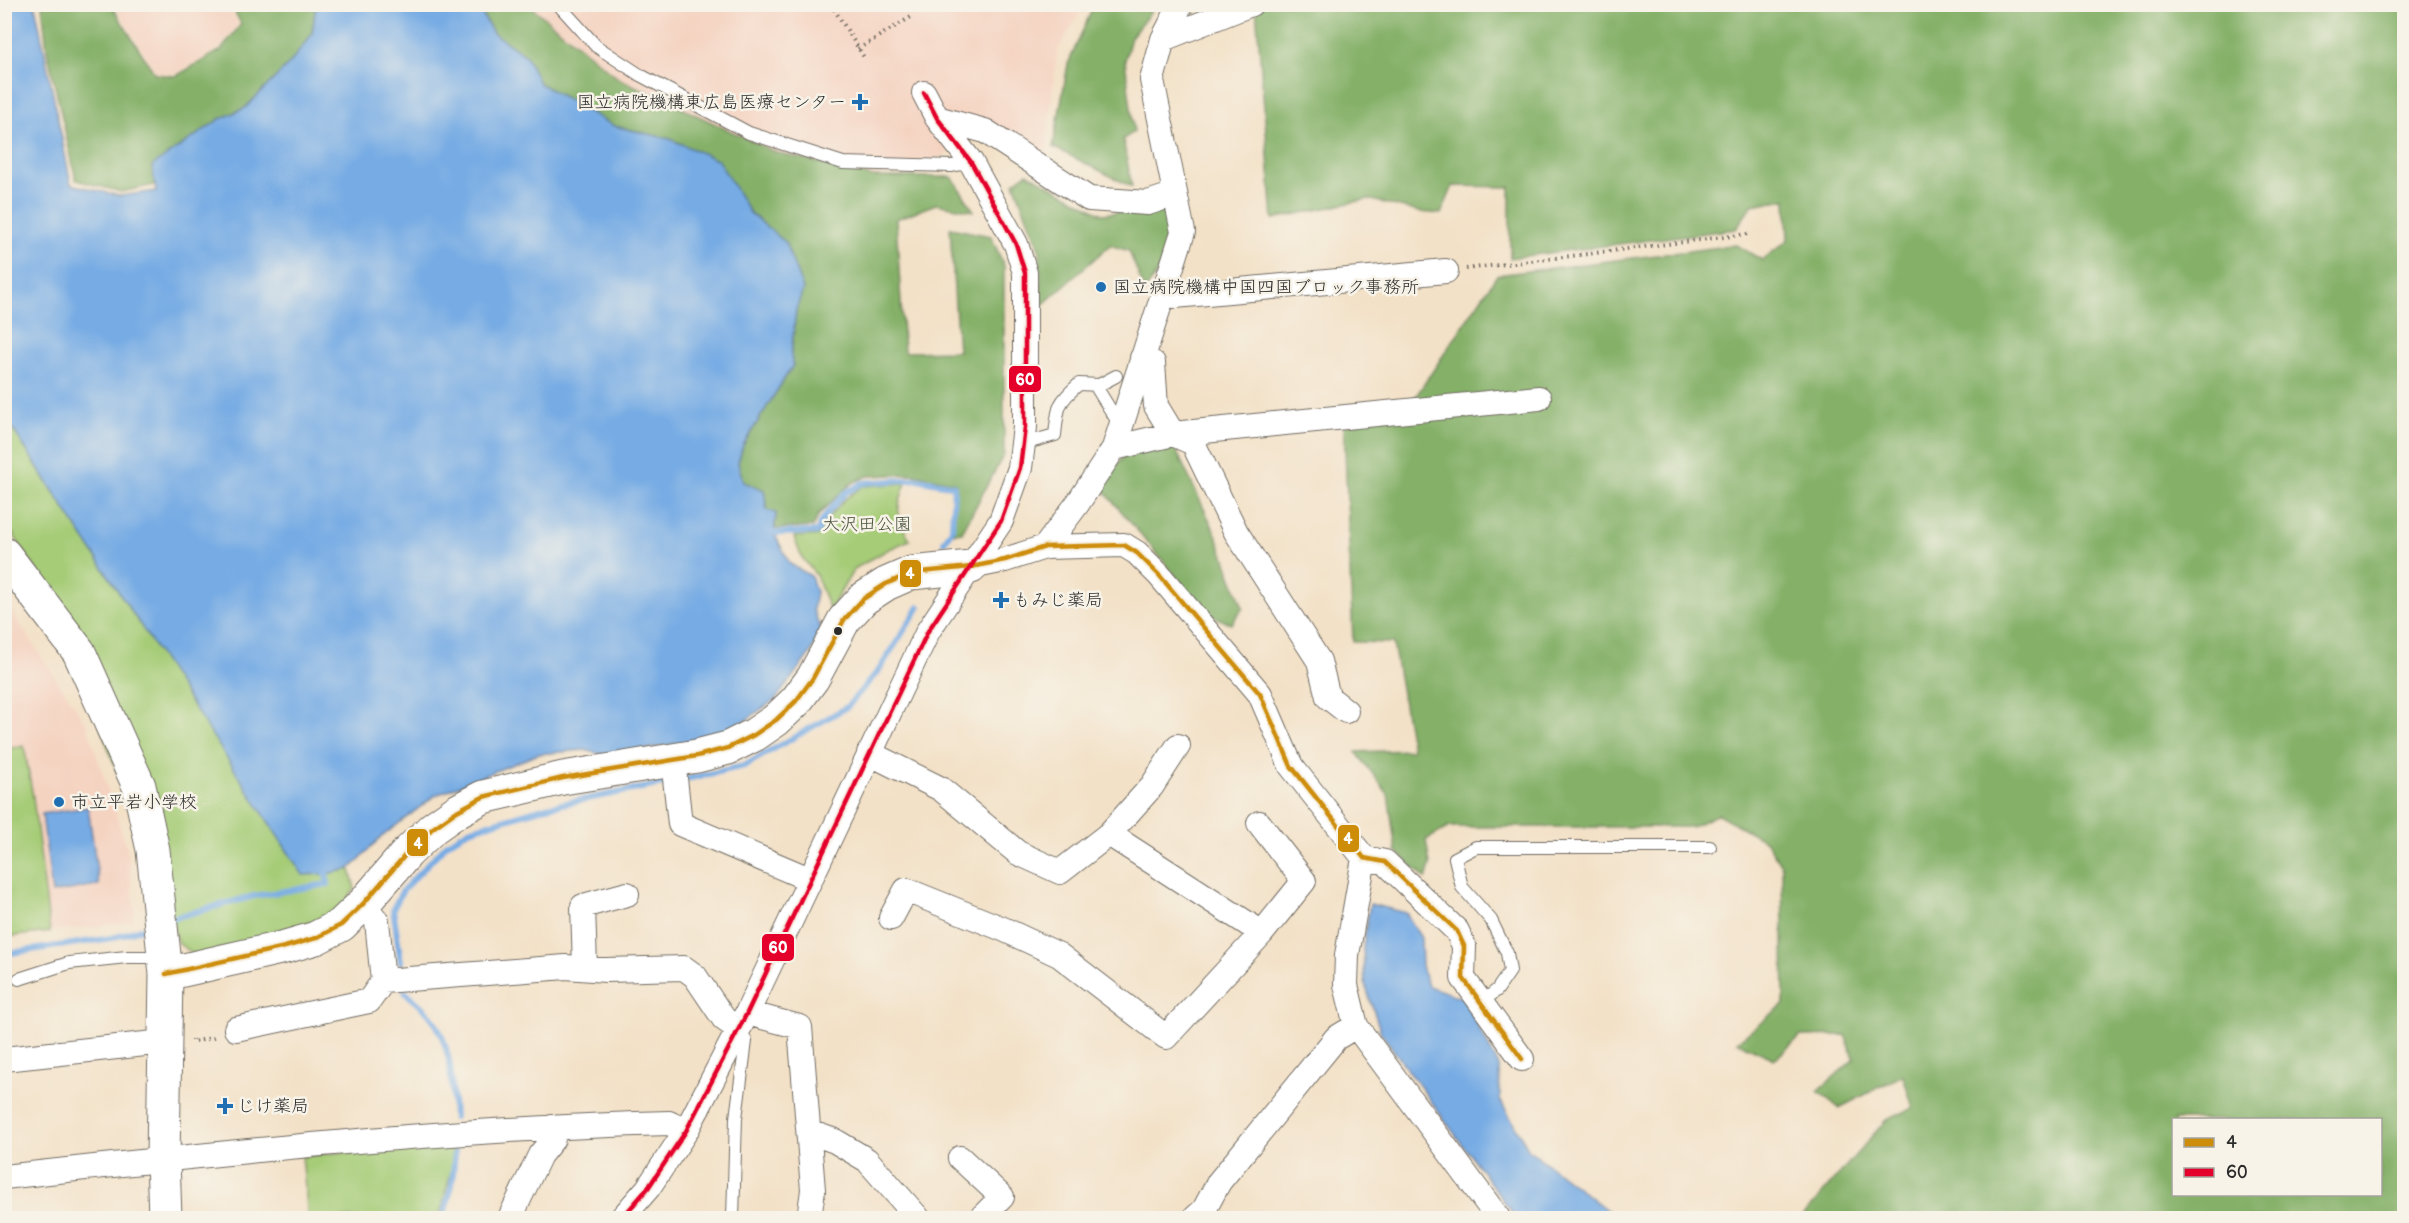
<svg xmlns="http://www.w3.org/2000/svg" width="2409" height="1223" font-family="'Balsamiq Sans','Klee One',sans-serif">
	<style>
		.built { fill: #f5d3c1 }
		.green { fill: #a6cc77; stroke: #687c51; stroke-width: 1.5 }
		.forest { fill: #84b068; stroke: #586e4a; stroke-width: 1.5; fill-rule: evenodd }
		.water { fill: #76abe4; stroke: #506b88; stroke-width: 1.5 }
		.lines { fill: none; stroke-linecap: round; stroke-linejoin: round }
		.stream { stroke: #76abe4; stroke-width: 6 }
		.lane-casing { stroke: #716b62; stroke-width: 14 }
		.street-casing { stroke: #716b62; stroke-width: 26 }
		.secondary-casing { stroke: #716b62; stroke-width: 35 }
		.path { stroke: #716b62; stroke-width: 4; stroke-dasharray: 1.5 4.5; stroke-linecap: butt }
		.lane { stroke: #fff; stroke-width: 12 }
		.street { stroke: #fff; stroke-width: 24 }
		.secondary { stroke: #fff; stroke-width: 33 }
		.bus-1-casing { stroke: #f7f3e8; stroke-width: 9 }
		.bus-2-casing { stroke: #f7f3e8; stroke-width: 9 }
		.bus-1 { stroke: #ce8d09; stroke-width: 4.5 }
		.bus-2 { stroke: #e4002b; stroke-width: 4.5 }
		.poi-dot { fill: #1f6fb2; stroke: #f7f3e8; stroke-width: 2 }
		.bus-dot { fill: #2b2b2b; stroke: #f7f3e8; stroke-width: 2 }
		.labels { text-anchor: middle; stroke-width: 5; stroke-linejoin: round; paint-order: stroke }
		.poi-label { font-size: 18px; fill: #2b2b2b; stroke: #f7f3e8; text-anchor: start }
		.park-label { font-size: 18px; fill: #4a533e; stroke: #f7f3e8 }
		.line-badge { stroke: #f7f3e8; stroke-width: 2 }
		.badge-label { font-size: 16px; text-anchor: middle; font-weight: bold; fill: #fff }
	</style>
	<rect width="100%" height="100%" fill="#f7f3e8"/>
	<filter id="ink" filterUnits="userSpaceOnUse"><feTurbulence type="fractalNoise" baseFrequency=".0167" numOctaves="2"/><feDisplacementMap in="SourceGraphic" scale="12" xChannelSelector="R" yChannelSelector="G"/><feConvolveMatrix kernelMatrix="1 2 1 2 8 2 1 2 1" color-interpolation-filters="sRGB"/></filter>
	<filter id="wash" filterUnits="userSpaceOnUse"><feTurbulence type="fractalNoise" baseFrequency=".008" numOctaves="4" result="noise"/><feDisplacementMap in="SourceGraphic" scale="24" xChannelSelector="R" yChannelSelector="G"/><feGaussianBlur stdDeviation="1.35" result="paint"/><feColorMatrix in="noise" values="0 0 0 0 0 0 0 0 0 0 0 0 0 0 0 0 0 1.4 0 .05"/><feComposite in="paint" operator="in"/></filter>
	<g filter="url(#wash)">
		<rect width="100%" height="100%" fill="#f3e1c7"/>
		<!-- built -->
		<path class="built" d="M114,5h114l10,19 -18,24 -43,25 -21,-1z
			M529,5h556l-28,46 -12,108 -53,-32 -52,30 -66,20 -99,-25 -157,-74z
			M4,600l83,125 40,123 8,63 -3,11 -127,15z"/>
		<!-- green -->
		<path class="green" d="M5,417l298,457h23l24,-5 5,20 -21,26 -137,41 -18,-12 -126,-349 -48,-73z
			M906,483c-11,27 -10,32 4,57l-23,10 -33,19 -24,41 -14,-35 -15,-19 -7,-19 26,-2 2,-10 23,-26 18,-13z
			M24,746l9,51 17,135 -45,5v-188z
			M452,1143l1,22 -14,53h-131l-6,-62z"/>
		<!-- forest -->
		<path class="forest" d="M316,4l-4,30 -22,29 -45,45 -25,11 -68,47 3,19 -34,7 -45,-12 -29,-130 -5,-45h69l44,69 21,2 45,-26 20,-26 -10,-19z
			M1266,4l1138,1v1213h-603l85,-98 27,-12 -10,-33 -64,33 -21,-17 36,-32 -9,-24 -44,1 -26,23 -38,-17 47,-38 -2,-137 -16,-26 -48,-27 -26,13h-243l-23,13 4,25 -4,14 -30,-28 -8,-57 -32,-42 56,-2 -19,-107 -40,-1 -9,-216 68,-24 85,-127 239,-30 26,15 26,-20 -2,-41 -34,6 -16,24 -226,29v-71l-57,-1 -12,28 -21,-2 -52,-13 -95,20 -17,-211zM2174,1120h206v74h-206z
			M456,5h73l89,73 157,74 99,25h78l22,34 -38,-7 -40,15 8,133 54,-1 -8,-123 41,8 13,30v188l-42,78 -8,1 1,-50 -41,-9 -46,2 -16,7 -33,31 -6,13 -38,2 1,-15 -9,-4 -3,-20 -21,-8 -5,-19 5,-18 50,-80 -2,-9 5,-46 7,-21 -18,-47 -35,-29 -33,-53 -47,-21 -56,-13 -75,-43 -13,-27 -33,-23 -11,-19z
			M1094,5h62l-25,32 -6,23 9,72 -11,7 9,48 -79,-40 15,-83z
			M1027,173l75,41 61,-7 8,5c4,34 -7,52 -26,79l-16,-40 -19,-6 -69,61 -1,-55 -26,-68z
			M1161,444l15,6 40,84 27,74 -12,16 -23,-10 -109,-129 26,-30z"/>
		<!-- water -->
		<path class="water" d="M5,5h30l36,179 49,12 36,-5 -4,-25 68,-47 25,-11 45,-45 22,-29 4,-29h140l26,9 11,19 33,23 13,27 75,43 56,13 48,21 32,53 35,29 18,47 -7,21 -5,46 2,9 -50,80 -5,18 5,19 21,8 3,20 9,3 -2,20 16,31 21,12 5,16 -3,18 8,19 -10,23 -35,47 -43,30 -52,14 -72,13 -25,-6 -46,4 -102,41 -56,43 -30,31 -24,5 -23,1 -298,-458z
			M88,807l11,78 -47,8 -10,-79z
			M1370,904l36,9 15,25 1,31 6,17 35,12 36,68 1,34 29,50 88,68h-101l-135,-185 -16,-49 -2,-37z"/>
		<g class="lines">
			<!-- stream -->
			<path class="stream" d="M774,533l44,-1 2,-8 8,-12 17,-19 18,-10 55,-4 36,7 -2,43 -8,13
				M682,780l62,-14 103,-59 32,-37 40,-63
				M173,918l81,-22 74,-12 -2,-10
				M4,954l108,-16 29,-9
				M401,962l-8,-53 10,-19 45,-47 21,-13 78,-23 115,-23
				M405,992c9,8 20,16 27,26 20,27 20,66 22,99
				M443,1218l9,-33 3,-33"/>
		</g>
	</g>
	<g filter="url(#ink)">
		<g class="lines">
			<defs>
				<path id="lane" d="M558,4l38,42 44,29 109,58 94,30 109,3 19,-4
					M1095,385l26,42
					M1023,444l32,-9c3,-28 2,-32 24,-51l20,1 17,-9
					M19,979l50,-16 58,-6h36
					M1482,1002l15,-12 13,-19 -3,-18 -16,-33 -29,-33 -7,-29 21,-11h234
					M733,1218l3,-100 10,-77 -8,-12"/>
				<path id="street" d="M1163,39l88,-35
					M937,118l48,13 104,68 59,4 27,-9
					M1164,291l11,5 271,-25
					M1142,358l11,5 3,43 17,28 20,9 43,89 83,129 9,36 18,14
					M1114,448l59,-14 366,-36
					M1045,547l33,-44 36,-55 69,-216 -31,-152 11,-41 18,-35
					M971,567l34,-7 40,-13 79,-2 13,8 22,22 101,119 31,72 73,92 21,4 72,69 7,15 -1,32 59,81
					M869,753l72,36 77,64 42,19 49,-38 43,-48 26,-40
					M673,760l7,64 129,55
					M1259,823l45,58 -42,52
					M1364,858l-17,97 -1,30 10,41 142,192
					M363,904l14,17 6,60 183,-14 40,3 78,-2 11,8 29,43 14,10
					M891,918l15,-28 97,39 56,26 107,82 96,-104 -153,-99
					M585,968l-2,-62 44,-12
					M747,1013l53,14 13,163 -4,28
					M236,1029l133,-28 14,-20
					M4,1059l160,-17
					M809,1132l26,9 32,19 51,58
					M960,1158l42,39 -21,21
					M4,1177c221,-25 443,-48 665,-54l17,8
					M510,1218l30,-63 13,-16 -1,-12
					M622,1218l26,-30 38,-57 61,-118 181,-382 73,-110 19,-53 5,-41v-154l-9,-29 -45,-82 -34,-44 -13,-25
					M1195,1218l9,-8 15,-28 117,-144 20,-12"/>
				<path id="secondary" d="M4,554l75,98 60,134 14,64 13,124 -3,185 2,59
					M166,974l119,-27 31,-9 25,-13 22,-21 44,-51 26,-25 24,-17 26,-14 80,-19 134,-22 31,-8 26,-13 22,-15 20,-19 17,-23 31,-58 19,-21 23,-15 25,-11 60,-6"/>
			</defs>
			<!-- lane casing -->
			<use href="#lane" class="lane-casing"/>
			<!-- street casing -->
			<use href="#street" class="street-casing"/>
			<!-- secondary casing -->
			<use href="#secondary" class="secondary-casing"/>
			<!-- path -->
			<path class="path" d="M831,4l34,55
				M858,49l53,-32
				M1466,269l282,-35
				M192,1039v3l25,-5"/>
			<!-- lane -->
			<use href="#lane" class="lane"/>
			<!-- street -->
			<use href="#street" class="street"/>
			<!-- secondary -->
			<use href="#secondary" class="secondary"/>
			<defs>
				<path id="bus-1" d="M166,974l119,-27 31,-9 25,-13 22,-21 44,-51 26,-25 24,-17 26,-14 80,-19 134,-22 31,-8 26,-13 22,-15 20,-19 17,-23 31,-58 19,-21 23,-15 25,-11 60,-6 34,-7 40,-13 79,-2 13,8 22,22 101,119 31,72 73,92 21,4 72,69 7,15 -1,32 59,81"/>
				<path id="bus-2" d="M622,1218l26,-30 38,-57 61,-118 181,-382 73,-110 19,-53 5,-41v-154l-9,-29 -45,-82 -34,-44 -13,-25"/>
			</defs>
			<!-- bus-1 casing -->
			<use href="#bus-1" class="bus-1-casing"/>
			<!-- bus-2 casing -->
			<use href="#bus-2" class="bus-2-casing"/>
			<!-- bus-1 -->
			<use href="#bus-1" class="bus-1"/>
			<!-- bus-2 -->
			<use href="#bus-2" class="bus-2"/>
		</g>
	</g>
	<!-- markers -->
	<g class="poi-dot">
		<path d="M857 93h6v6h6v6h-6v6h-6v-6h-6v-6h6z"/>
		<circle cx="1101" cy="287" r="6"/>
		<path d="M998 591h6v6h6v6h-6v6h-6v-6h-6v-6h6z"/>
		<circle cx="59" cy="802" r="6"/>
		<path d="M222 1097h6v6h6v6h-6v6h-6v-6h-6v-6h6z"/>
	</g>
	<circle class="bus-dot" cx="838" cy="631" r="5"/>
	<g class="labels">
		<!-- poi labels -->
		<g class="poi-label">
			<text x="846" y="108" text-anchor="end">国立病院機構東広島医療センター</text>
			<text x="1113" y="293">国立病院機構中国四国ブロック事務所</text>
			<text x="1013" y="606">もみじ薬局</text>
			<text x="71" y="808">市立平岩小学校</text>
			<text x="237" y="1112">じけ薬局</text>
		</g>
		<!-- park labels -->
		<g class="park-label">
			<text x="867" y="530">大沢田公園</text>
		</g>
	</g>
	<g class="line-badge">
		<rect x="1008" y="365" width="34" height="28" rx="6" fill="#e4002b"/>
		<rect x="899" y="559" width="23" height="29" rx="6" fill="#ce8d09"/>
		<rect x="1337" y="824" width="23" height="29" rx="6" fill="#ce8d09"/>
		<rect x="406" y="828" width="23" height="29" rx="6" fill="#ce8d09"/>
		<rect x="761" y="933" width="34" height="29" rx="6" fill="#e4002b"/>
	</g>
	<g class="badge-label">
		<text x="1025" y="385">60</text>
		<text x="910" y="579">4</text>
		<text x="1348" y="844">4</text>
		<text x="418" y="849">4</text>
		<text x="778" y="953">60</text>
	</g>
	<!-- margin -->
	<rect width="2409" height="1223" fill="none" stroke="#f7f3e8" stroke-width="24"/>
	<!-- legend -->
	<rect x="2172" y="1118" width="210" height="78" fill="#f7f3e8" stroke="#a5a39c" stroke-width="1.5"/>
	<rect x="2184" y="1138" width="30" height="9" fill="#ce8d09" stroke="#a5a39c" stroke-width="1.5"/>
	<text x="2226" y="1148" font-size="18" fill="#2b2b2b">4</text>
	<rect x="2184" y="1168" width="30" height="9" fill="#e4002b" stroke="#a5a39c" stroke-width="1.5"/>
	<text x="2226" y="1178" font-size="18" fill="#2b2b2b">60</text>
</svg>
